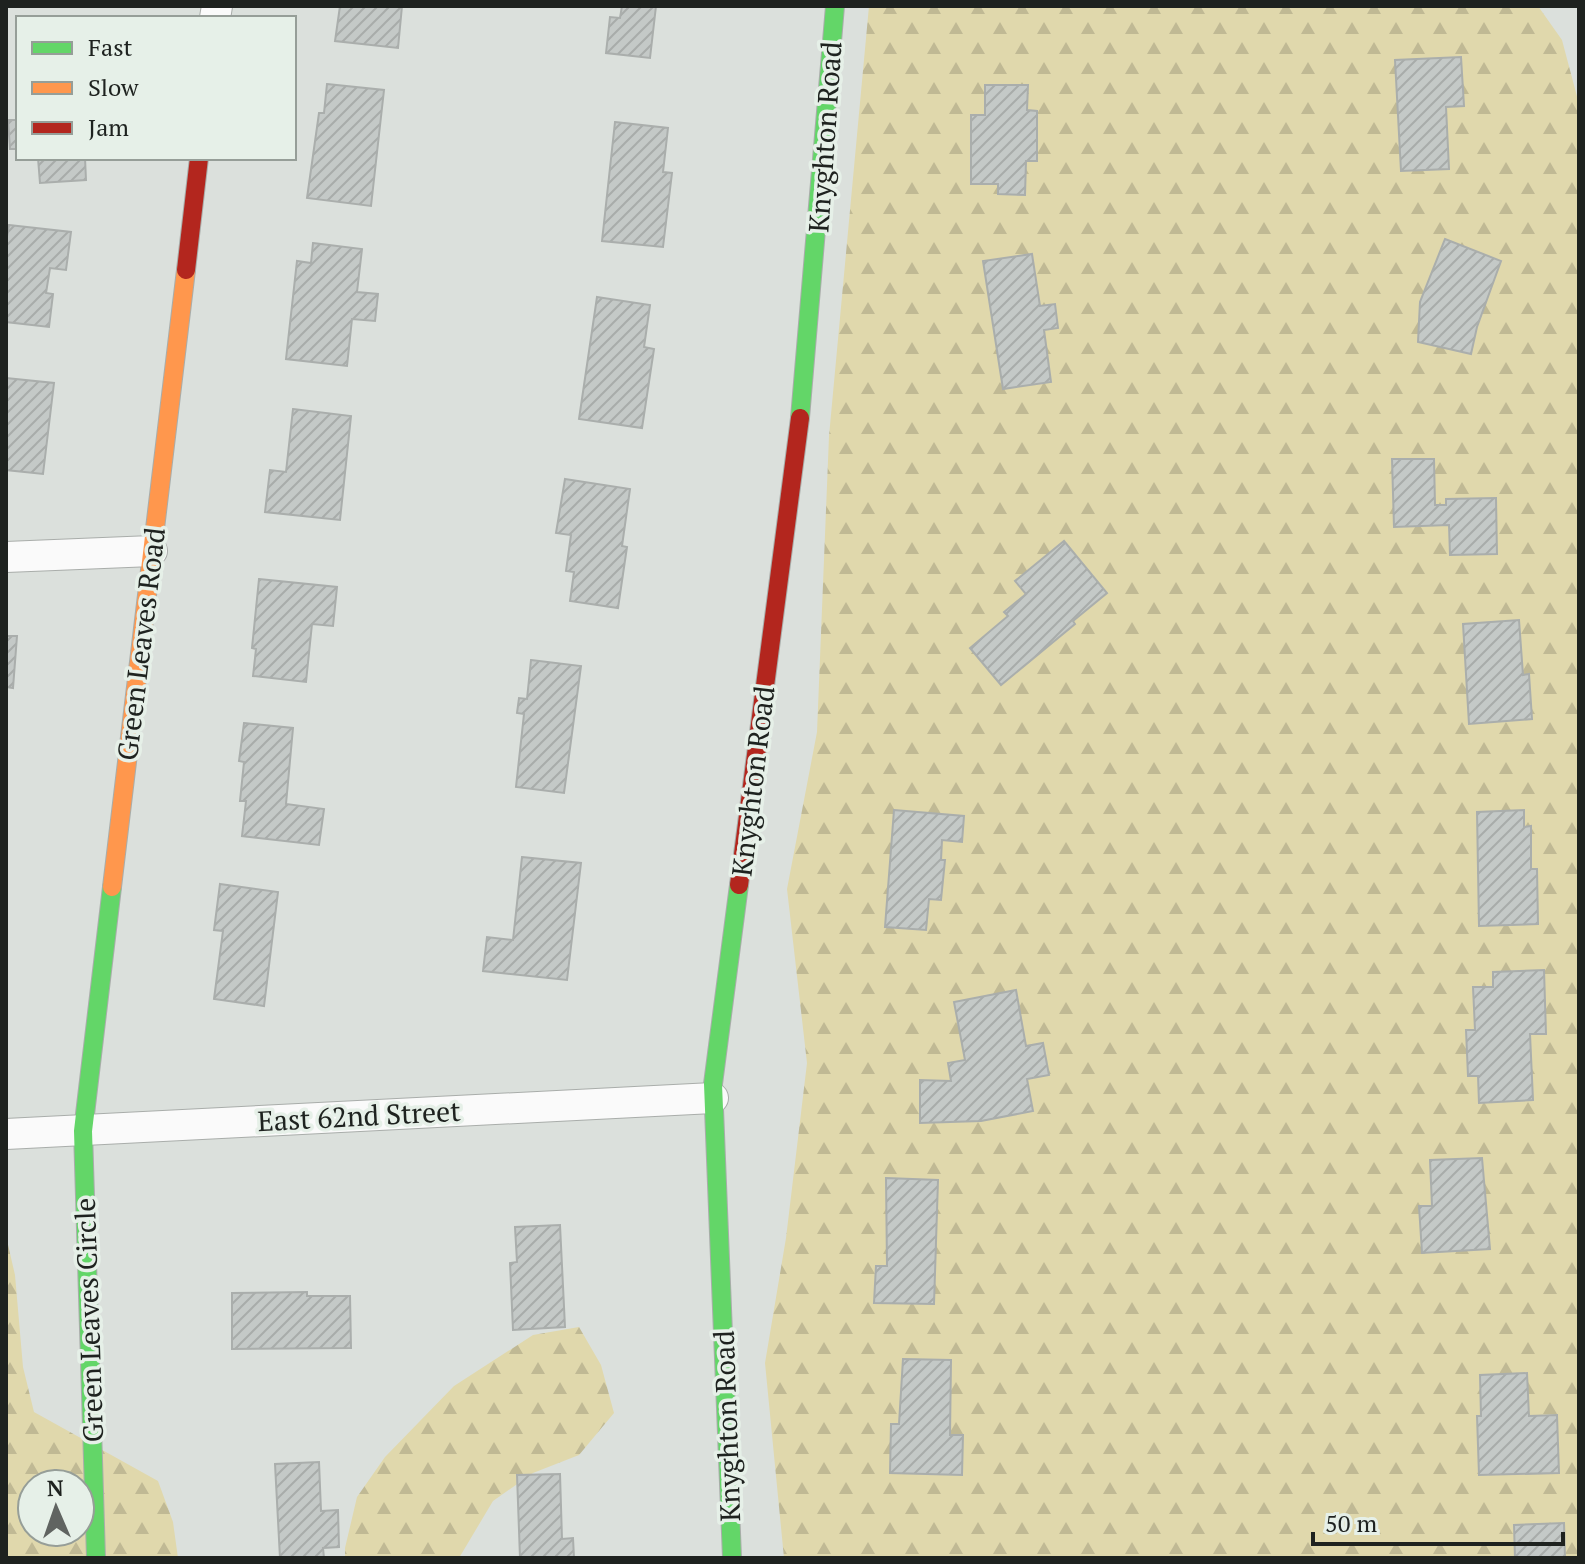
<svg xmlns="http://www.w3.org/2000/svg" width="1585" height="1564" font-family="'PT Serif',serif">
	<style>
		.forest { fill: url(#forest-firs); fill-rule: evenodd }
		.building { fill: url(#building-hatch); stroke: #aaaeac; stroke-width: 2 }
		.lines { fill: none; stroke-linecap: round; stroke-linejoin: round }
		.street-casing { stroke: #a9adaa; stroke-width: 32 }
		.fast-casing { stroke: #a9adaa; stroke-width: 20 }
		.slow-casing { stroke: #a9adaa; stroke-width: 20 }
		.jam-casing { stroke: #a9adaa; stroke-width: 20 }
		.street { stroke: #fafafa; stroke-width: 30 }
		.fast { stroke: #63d668; stroke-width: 18 }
		.slow { stroke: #ff974d; stroke-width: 18 }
		.jam { stroke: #b3261e; stroke-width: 18 }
		.labels { text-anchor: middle; stroke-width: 7; stroke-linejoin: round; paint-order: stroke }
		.street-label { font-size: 28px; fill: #1e221f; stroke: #e6f0e8 }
	</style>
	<defs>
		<pattern id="forest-firs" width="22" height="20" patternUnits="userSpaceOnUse" patternTransform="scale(2)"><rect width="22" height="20" fill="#e0d8ac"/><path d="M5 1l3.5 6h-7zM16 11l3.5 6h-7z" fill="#c0b994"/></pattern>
		<pattern id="building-hatch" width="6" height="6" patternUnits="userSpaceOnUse" patternTransform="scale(2)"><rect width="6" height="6" fill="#c4c9c7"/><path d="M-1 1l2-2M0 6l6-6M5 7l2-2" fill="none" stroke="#a8acaa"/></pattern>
	</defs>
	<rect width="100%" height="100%" fill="#dbe0dc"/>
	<!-- forest -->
	<path class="forest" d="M869,6h669l24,34 17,64v1454h-795l-19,-195 21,-125 21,-175 -20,-174 30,-157 12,-296z
		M6,1236l9,39 8,92 11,45 124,69 15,41 5,36h-172zM32,1484h48v48h-48z
		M579,1327l22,38 13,48 -35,42 -46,18 -40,28 -34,57h-114v-10l12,-51 28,-40 69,-71 79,-51z"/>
	<!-- building -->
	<path class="building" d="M340,6h62l-4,42 -63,-7z
		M622,6h34l-6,52 -44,-5 4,-36 10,1z
		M1461,57l3,49 -18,1 3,62 -48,2 -6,-111z
		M327,84l57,6 -13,116 -64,-8 12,-85h5z
		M985,85h43l-1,25 10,1v50h-11l-1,34 -27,-1v-10h-27v-69h14z
		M8,120h10v29h-8z
		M615,122l53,6 -5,44 9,1 -9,74 -61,-6z
		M38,158h47l1,22 -46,3z
		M9,225l62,7 -5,38 -16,-2 -4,25 7,1 -4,33 -43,-5v-80z
		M1445,239l56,22 -24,66 -6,27 -53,-12 2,-40z
		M313,243l49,6 -5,43 21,2 -3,27 -23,-2 -5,47 -61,-7 11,-98 14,2z
		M1032,254l8,52 15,-2 3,24 -14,2 7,52 -48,7 -20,-128z
		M597,297l53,8 -6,42 10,2 -12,79 -63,-9z
		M6,378l48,5 -11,91 -37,-4z
		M293,409l58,7 -11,104 -75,-8 5,-42 16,2z
		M1392,459h42l1,46h11v-6l50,-1 1,56 -47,1 -1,-30 -55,2z
		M565,479l65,10 -8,57 5,1 -9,61 -48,-7 4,-29 -8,-1 5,-36 -15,-2z
		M1064,541l43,52 -34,28 2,3 -74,61 -31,-37 38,-32 -4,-4 22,-18 -11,-13z
		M259,579l78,8 -4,39 -21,-2 -6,58 -53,-6 3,-27 -4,-1z
		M1519,620l4,55 6,-1 3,45 -63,5 -6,-100z
		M6,636h11l-4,52 -7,-1z
		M531,660l50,6 -17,127 -48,-6 8,-73 -7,-1 2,-15 8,1z
		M244,723l49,5 -7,76 38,5 -5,36 -77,-9 4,-35h-6l4,-39 -5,-1z
		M894,810l70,6 -2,26 -20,-2 -1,20h4l-4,40 -12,-1 -3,31 -41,-3z
		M1524,810v17l7,-1v43h6l1,55 -59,2 -2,-114z
		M522,857l59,6 -14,117 -84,-9 4,-34 26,3z
		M220,884l58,8 -14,114 -50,-7 9,-68 -9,-1z
		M1544,970l2,64h-16l3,66 -54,3 -1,-27h-10l-2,-46h9l-2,-43h20v-15z
		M1016,990l10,56 17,-3 6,32 -22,4 6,32 -52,10 -61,2v-43l31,1 -3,-18 17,-3 -11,-58z
		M1482,1158l8,91 -68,4 -3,-47h13l-2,-46z
		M886,1178l52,2 -4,124 -60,-1 2,-37h11z
		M560,1225l5,102 -52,3 -3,-67 7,-1 -2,-35z
		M307,1292v4h43l1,52 -119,1v-56z
		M903,1359l48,1 -1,75h13l-1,40 -72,-2 1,-49h8z
		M1527,1373l2,43 28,-1 2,58 -80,2 -2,-59h4l-1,-41z
		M319,1462l2,49 17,-1 1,37 -16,1 1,10h-44l-5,-94z
		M560,1474l2,65 11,-1 1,20h-54l-3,-83z
		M1564,1523l1,35h-50l-1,-33z"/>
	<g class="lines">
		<defs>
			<path id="street" d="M215,18l2,-12
				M6,557l146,-6
				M6,1134l707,-36"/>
			<path id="fast" d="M800,418l35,-412
				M96,1558l-13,-427 29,-244
				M732,1558l-19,-474 26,-199"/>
			<path id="slow" d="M112,887l74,-617"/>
			<path id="jam" d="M186,270l13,-112
				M739,885l61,-467"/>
		</defs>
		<!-- street casing -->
		<use href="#street" class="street-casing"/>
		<!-- fast casing -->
		<use href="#fast" class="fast-casing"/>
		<!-- slow casing -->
		<use href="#slow" class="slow-casing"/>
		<!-- jam casing -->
		<use href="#jam" class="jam-casing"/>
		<!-- street -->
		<use href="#street" class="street"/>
		<!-- fast -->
		<use href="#fast" class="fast"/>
		<!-- slow -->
		<use href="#slow" class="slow"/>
		<!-- jam -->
		<use href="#jam" class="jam"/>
	</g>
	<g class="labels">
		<!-- street labels -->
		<g class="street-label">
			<text transform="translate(825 137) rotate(-86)" y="10">Knyghton Road</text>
			<text transform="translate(141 644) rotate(-83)" y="10">Green Leaves Road</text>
			<text transform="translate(753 781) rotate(-83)" y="10">Knyghton Road</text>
			<text transform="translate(359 1116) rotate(-3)" y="10">East 62nd Street</text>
			<text transform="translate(89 1320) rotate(-92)" y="10">Green Leaves Circle</text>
			<text transform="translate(727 1426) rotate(-92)" y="10">Knyghton Road</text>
		</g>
	</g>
	<!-- border -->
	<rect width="1585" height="1564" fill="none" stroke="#1e221f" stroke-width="16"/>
	<!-- legend -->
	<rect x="16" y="16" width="280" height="144" fill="#e6f0e8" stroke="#969e98" stroke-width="2"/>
	<rect x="32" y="42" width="40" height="12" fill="#63d668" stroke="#969e98" stroke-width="2"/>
	<text x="88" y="56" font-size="24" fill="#1e221f">Fast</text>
	<rect x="32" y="82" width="40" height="12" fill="#ff974d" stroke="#969e98" stroke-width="2"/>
	<text x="88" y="96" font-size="24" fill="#1e221f">Slow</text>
	<rect x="32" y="122" width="40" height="12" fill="#b3261e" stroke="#969e98" stroke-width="2"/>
	<text x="88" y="136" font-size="24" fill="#1e221f">Jam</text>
	<!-- north arrow -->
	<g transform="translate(56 1508) rotate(358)"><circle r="38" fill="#e6f0e8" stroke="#969e98" stroke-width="2"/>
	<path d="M0-6L14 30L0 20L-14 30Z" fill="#606461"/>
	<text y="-12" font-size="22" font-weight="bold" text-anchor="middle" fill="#1e221f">N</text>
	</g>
	<!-- scale -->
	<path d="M1313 1532v12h250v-12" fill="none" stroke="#1e221f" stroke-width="4"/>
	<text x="1325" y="1532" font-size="24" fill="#1e221f" stroke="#e6f0e8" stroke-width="6" paint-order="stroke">50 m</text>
</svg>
